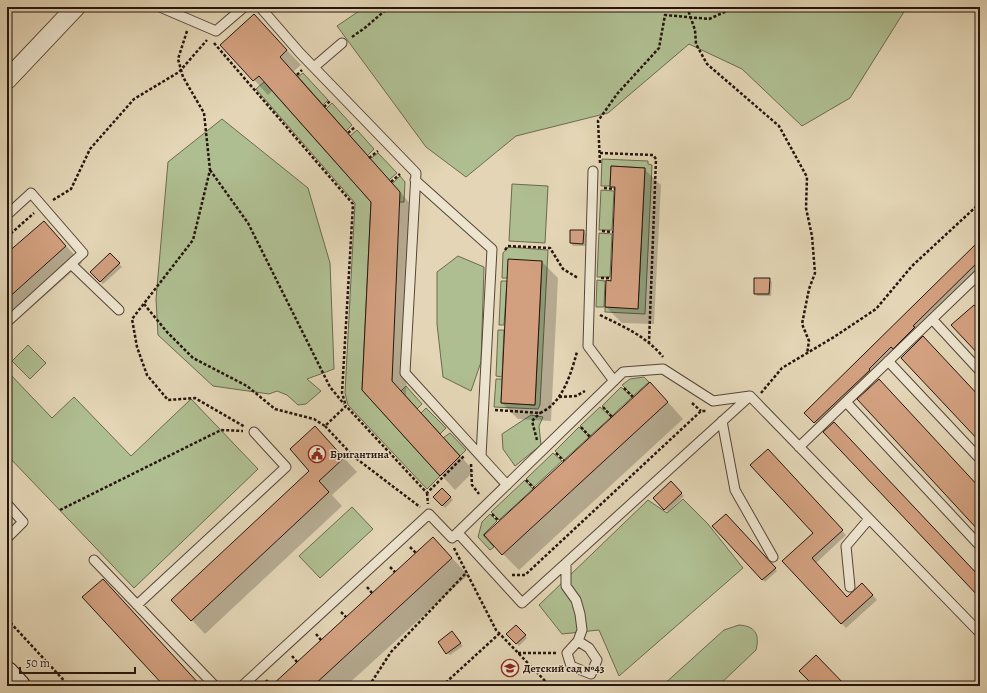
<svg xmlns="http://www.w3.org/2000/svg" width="987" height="693" font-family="Alegreya,serif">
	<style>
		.green { fill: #afbe91; stroke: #6b6a50 }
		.shadow { fill: #0003 }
		.building { fill: #d2a07f; stroke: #27150e }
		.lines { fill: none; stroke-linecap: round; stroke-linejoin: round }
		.service-casing { stroke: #564538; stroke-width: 11 }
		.minor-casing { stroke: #564538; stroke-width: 20 }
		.secondary-casing { stroke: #27150e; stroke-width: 24 }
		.path { stroke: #27150e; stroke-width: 2.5; stroke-dasharray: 3 2; stroke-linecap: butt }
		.service { stroke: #ede4cf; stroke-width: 9 }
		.minor { stroke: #ede4cf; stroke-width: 18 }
		.secondary { stroke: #ede4cf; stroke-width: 22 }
		.labels { text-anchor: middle; stroke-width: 3; stroke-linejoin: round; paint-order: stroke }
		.poi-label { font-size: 11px; font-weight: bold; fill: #27150e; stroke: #ede4cf; text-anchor: start }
	</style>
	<rect width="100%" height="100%" fill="#e3d5b5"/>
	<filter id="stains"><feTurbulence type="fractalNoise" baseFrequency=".005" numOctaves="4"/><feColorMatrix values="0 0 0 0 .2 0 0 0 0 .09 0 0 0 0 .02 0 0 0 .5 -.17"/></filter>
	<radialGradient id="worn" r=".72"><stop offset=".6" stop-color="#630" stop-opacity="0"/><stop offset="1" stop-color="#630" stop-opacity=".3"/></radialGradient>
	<!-- green -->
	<path class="green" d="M365,7h542l-57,91 -48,28 -60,-57 -53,-25 -81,69 -92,23 -50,41 -40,-30 -89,-121z
		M303,73l25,27 -5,5 -25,-28z
		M264,82l107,120 -9,188 78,86 -13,13 -79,-84 -3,-12 10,-190 -99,-114z
		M332,103l20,22 -6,6 -20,-22z
		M222,119l86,69 22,75 4,106 -27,10 14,12 -15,13 -8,1 -11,-10 -10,-4 -8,3 -56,-8 -55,-51 -2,-36 12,-137z
		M357,130l17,19 -7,7 -17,-20z
		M378,153l19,20 -8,7 -19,-21z
		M602,159l46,2v3l4,1 -7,149 -40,-2v-5l33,1 7,-140 -34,-2 -1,20h-9z
		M400,176l5,6 -1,20h-5l-7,-18z
		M512,184l36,2 -3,57 -36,-2z
		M601,190l13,1 -2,39h-13z
		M599,233l13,1 -2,43h-13z
		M508,247l40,3 -8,155 -2,4 -44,-2 2,-28h6l-1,24 34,2 7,-144 -35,17h-5l1,-25z
		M458,256l26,11 -3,95 -10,29 -28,-14 -6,-53v-52z
		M597,280l8,1 -1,26h-8z
		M501,281h6l-3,44h-5z
		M498,330h6l-2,47 -6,-1z
		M28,345l18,18 -16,16 -18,-18z
		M7,371l45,47 22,-21 57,59 60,-57 67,70 -124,119 -127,-133z
		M644,377l5,5 -16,14 -11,-11 8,-6z
		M406,386l16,18 -5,5 -16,-18z
		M621,387l11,10 -20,19 -10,-10z
		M600,407l11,10 -21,19 -10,-10z
		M426,408l20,20 -6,6 -19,-21z
		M531,415l12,2 -4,9 2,19 -26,21 -12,-17 -1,-15z
		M579,427l10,10 -25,23 -9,-9z
		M450,433l16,17 -6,6 -17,-18z
		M553,453l9,8 -28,26 -8,-8z
		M525,480l8,9 -34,31 -8,-8z
		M683,499l25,25 35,44 -124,108 -20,-46 -37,4 -23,-29 109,-105 19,13z
		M352,507l21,22 -53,49 -21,-22z
		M490,514l7,7 -14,14 11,12 -4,3 -12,-13 4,-15z
		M739,625c16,1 21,9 17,25l-38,36h-56l62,-56z"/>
	<!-- shadow -->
	<path class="shadow" d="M268,30l33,35 -7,6 120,137 -8,188 68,75 -19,19 -92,-100 9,-188 -99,-112 -5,5 -46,-50z
		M644,169l17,16 -7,139 -32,-1 -16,-16 6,-25 4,-90 -5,-6z
		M44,222l38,41 -75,66v-75z
		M584,231l2,3v12h-13l-2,-3z
		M980,241v25l-162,159 -13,-12z
		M110,254l12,13 -19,17 -11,-12z
		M542,262l16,16 -7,143 -33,-2 -16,-16z
		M769,279l3,3 -1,14h-14l-2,-3z
		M666,400l17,19 -164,151 -16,-16z
		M315,427l42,45 -25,23 10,11 -137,128 -32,-34 138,-129z
		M772,455l74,80 -31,29 32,34 20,-9 10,11 -31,28 -62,-67 30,-28z
		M671,482l13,14 -16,16 -14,-14z
		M442,489l11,11 -8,8 -11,-11z
		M726,515l51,56 -12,11 -52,-56z
		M433,538l35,37 -122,111h-74z
		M103,580l16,16 82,90h-36z
		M516,626l11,12 -8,8 -11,-12z
		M454,635l9,11 -13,9 -3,-2z"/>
	<!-- building -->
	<path class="building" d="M254,14l33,36 -7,7 120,135 -8,189 68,75 -20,20 -78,-86 9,-188 -112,-126 -6,5 -33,-36z
		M611,166l34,2 -7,141 -33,-2 1,-27 5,1 4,-94h-5z
		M44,221l22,25 -59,53v-46z
		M570,230h14l-1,14 -13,-1z
		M980,240v20l-67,66 2,1 -22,22 -2,-2 -22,22 1,1 -56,53 -10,-10z
		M110,253l10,10 -20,19 -10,-10z
		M508,259l34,2 -7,144 -34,-2z
		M754,278h16l-1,16h-15z
		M974,305l6,6v45l-29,-31z
		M923,336l57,61v45l-79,-84z
		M879,379l101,109v44l-123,-133z
		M650,382l18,20 -166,153 -18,-20z
		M834,422l146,155v21l-157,-166z
		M315,426l29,32 -25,23 10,11 -138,129 -20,-21 138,-129 -19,-22z
		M768,449l75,81 -31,28 35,39 15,-14 11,12 -32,29 -59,-63 31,-28 -63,-68z
		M671,481l11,12 -18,17 -11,-12z
		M442,488l9,9 -9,9 -9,-9z
		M726,514l50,54 -14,12 -50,-54z
		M433,537l19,21 -139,128h-42z
		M103,579l98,107h-37l-82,-89z
		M516,625l10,10 -10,9 -10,-10z
		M452,631l9,12 -15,11 -8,-12z
		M816,655l30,31h-32l-15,-15z"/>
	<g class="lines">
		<defs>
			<path id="service" d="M160,7l56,24 28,-24
				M260,7l40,46 116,120 -11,200 102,112
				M314,67l28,-24
				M593,171l-5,175 26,35
				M415,180l77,69 -11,207
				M7,215l24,-22 52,60 -76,69
				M71,264l48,46
				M932,319l48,52
				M888,361l92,98
				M846,402l134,144
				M722,421l13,69 38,67
				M799,447l181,-174
				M7,504l16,18 -16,16
				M458,533l64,70 228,-207
				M94,560l121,126
				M566,563v23l10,14 4,14 2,16 -4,11 11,7 8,12 -6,14 -20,-8 -4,-13 11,-12
				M850,587l-4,-41 23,-27
				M137,605l149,-138 -32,-35
				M242,686l187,-172 23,24 171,-166 40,-3 50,32 37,-5 230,237"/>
			<path id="minor" d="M7,80l69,-73"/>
			<path id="secondary" d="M7,673l12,13"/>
		</defs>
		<!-- service casing -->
		<use href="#service" class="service-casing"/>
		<!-- minor casing -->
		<use href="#minor" class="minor-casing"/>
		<!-- secondary casing -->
		<use href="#secondary" class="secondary-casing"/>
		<!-- path -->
		<path class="path" d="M687,7l8,23 1,14 11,20 72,62 28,51 -1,31 6,28 3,37 -6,16 -7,35 7,17 -2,13
			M187,31l-9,28 5,18 21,36 6,57 -17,70 -61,79 5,28 10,28 21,25 27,-2 50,29
			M352,37l14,-10 23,-20
			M214,43l139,161 -11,189 4,13
			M297,75l5,-5
			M324,107l7,-7
			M348,133l7,-6
			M600,153l53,2 3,4 -7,183
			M369,158l9,-7
			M600,163l-2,-42 19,-27 42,-46 6,-33 44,4 27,-12
			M210,170l38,53 82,164 14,17
			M391,182l9,-8
			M604,188l11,1
			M53,200l18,-11 19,-40 44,-50 45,-27 28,-32
			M602,231l11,1
			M7,237l27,-24
			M505,250l3,-4 42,2 13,21 15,9
			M601,278h10
			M144,304l23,28 26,26 54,28 28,23 39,10 11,7 21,-20 81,87 37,-37
			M600,315c24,12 46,21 63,42
			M624,388l9,9
			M761,393l21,-25 52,-31 42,-28 36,-43 68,-63
			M559,397l17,-1 9,-5
			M692,403l9,8
			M603,407l9,10
			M495,410l45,3c23,-10 31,-40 37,-61
			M325,426l28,30 67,51
			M581,427l9,10
			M537,440l-5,-19 8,-8
			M556,453l8,8
			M471,464l1,21 7,9
			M526,480l8,8
			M427,493l1,11
			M60,510l161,-80 22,1
			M492,514l7,7
			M410,547l6,6
			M454,548l42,82 54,56
			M390,567l5,5
			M512,575h13l176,-164h6
			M367,587l5,6
			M341,612l5,5
			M7,619l62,67
			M316,634l5,6
			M518,653h39
			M292,656l5,6
			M266,680l5,6
			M369,686l22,-34 76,-80
			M442,686l58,-53"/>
		<!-- service -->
		<use href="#service" class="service"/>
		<!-- minor -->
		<use href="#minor" class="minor"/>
		<!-- secondary -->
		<use href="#secondary" class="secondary"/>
	</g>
	<!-- icons -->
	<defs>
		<symbol id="civic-ring" viewBox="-11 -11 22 22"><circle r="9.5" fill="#ede4cf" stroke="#8f2418" stroke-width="1.5"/><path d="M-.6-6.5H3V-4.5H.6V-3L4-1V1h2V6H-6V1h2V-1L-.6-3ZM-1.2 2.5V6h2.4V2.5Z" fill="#8f2418"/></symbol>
		<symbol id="school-ring" viewBox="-11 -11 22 22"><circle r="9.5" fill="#ede4cf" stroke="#8f2418" stroke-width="1.5"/><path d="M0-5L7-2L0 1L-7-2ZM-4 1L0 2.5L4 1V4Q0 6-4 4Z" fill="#8f2418"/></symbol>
	</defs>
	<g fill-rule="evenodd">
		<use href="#civic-ring" x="307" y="444" width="20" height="20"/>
		<use href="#school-ring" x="500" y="658" width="20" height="20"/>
	</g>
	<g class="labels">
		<!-- poi labels -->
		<g class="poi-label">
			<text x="330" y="458">Бригантина</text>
			<text x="523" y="672">Детский сад №43</text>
		</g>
	</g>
	<!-- margin -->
	<rect width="987" height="693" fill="none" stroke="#e3d5b5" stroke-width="24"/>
	<rect x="8" y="8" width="971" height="677" fill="none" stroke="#27150e" stroke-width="2"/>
	<rect x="12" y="12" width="963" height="669" fill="none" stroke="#27150e"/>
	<!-- scale -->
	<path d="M20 667v6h115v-6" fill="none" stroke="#27150e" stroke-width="2"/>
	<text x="26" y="667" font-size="12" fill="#27150e" stroke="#ede4cf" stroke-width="3" paint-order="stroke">50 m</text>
	<rect width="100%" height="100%" filter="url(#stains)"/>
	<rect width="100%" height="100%" fill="url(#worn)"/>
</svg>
